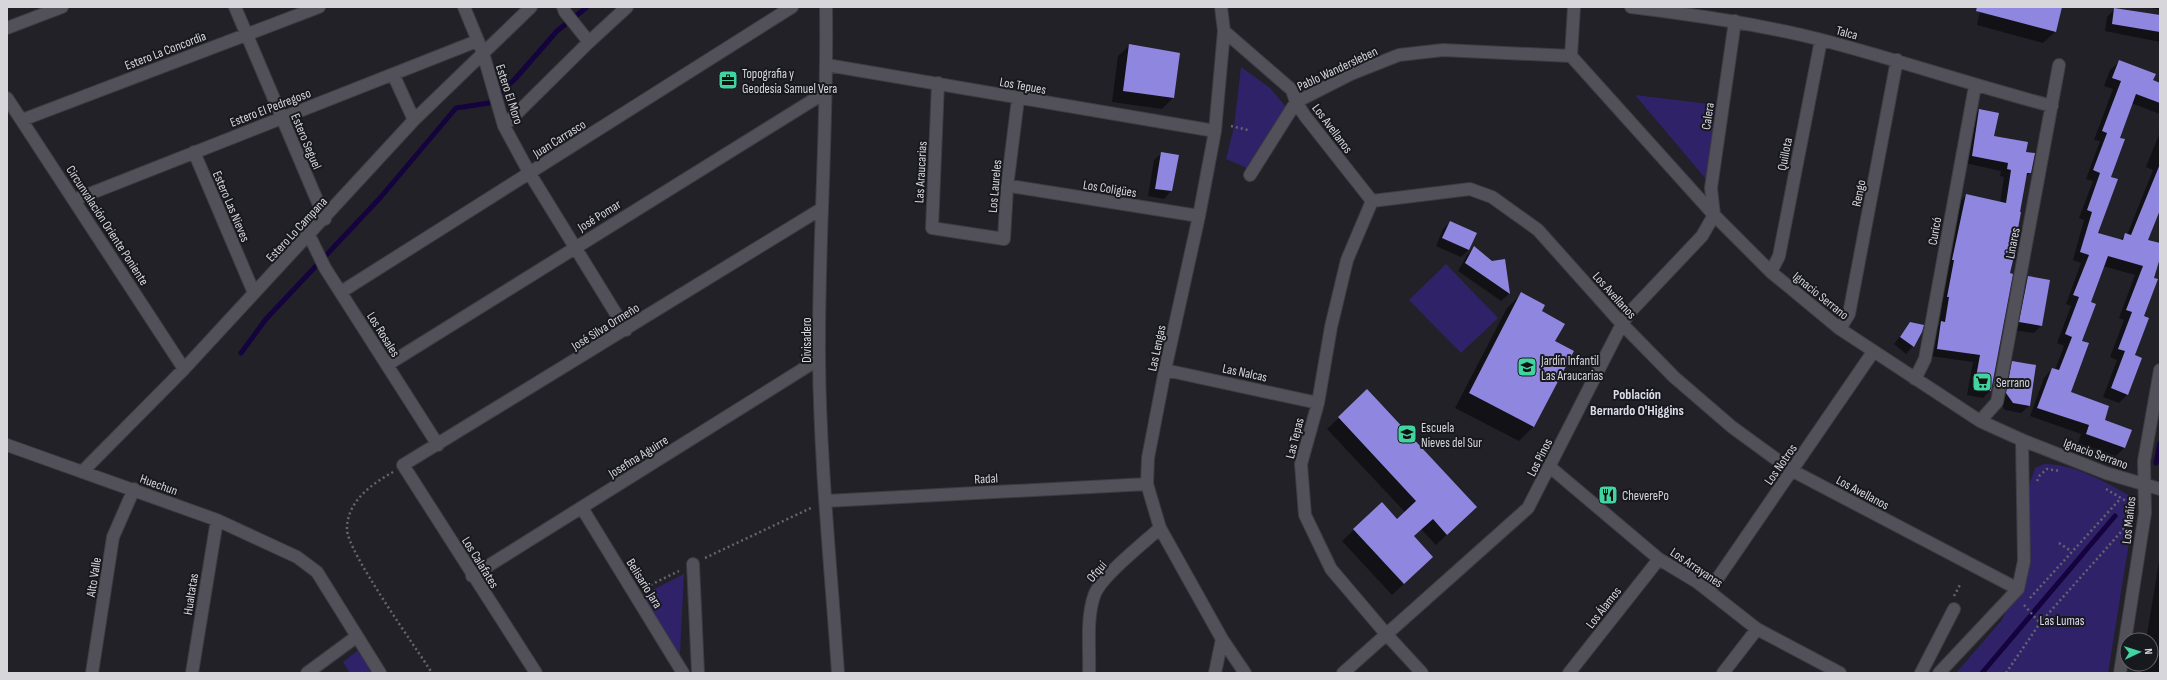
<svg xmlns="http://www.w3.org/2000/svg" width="2167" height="680" font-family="'Sofia Sans Condensed',sans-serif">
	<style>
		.green { fill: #302269 }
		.shadow { fill: #0007 }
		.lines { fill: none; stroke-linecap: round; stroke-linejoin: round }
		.stream { stroke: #15033e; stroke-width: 5 }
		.building { fill: #8f87df }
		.minor-casing { stroke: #3c3c41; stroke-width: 14 }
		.path { stroke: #65656b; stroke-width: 2.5; stroke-dasharray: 2 3; stroke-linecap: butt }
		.minor { stroke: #525159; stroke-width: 12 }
		.labels { text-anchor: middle; stroke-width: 4; stroke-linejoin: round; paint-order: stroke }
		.street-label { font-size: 13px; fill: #d6d6db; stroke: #18181f }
		.poi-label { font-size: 13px; fill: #d6d6db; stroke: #18181f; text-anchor: start }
		.park-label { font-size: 13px; fill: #dbdbf2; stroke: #18181f }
		.neighbourhood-label { font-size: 14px; font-weight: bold; fill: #dddde7; stroke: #18181f }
	</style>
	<rect width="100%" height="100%" fill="#222128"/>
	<!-- green -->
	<path class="green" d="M1241,67l29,21 16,19 -39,61 -21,-9 8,-32z
		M1635,95l82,10 -11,74z
		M1446,264l52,54 -37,35 -52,-53z
		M2044,464c33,0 64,20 92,35l-28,174h-152l45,-52 24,-47v-77l10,-29z
		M684,574l-5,99 -44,-74z
		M366,644l19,29h-35l-7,-11z"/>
	<!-- shadow -->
	<path class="shadow" d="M1981,7h80l-6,25 -12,11 -66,-18z
		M2147,7h13v3z
		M2115,9l45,7v26l-55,-11 2,-14z
		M1130,45l49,9 -6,44 -11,11 -50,-7 6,-46z
		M2119,62l41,22v30l-29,-11 -13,35 -22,96 23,6 8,-5 26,-65 -7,-3 14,-35v75l-13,34 13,3v11l-17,62 -15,77 -9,9 -16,-6 14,-37 -7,-3 14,-37 -5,-2 16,-43 -32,-9 -13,36 -20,91 34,28 20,27 -8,8 -38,-13 3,-9 -51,-18 14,-38 8,-9 3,1 9,-24 -7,-3 14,-37 -5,-2 15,-41 -8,-3 11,-40 -5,-2 14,-37 -7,-2 14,-38 -6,-1 19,-51 -9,-3 6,-16z
		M1979,110l14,27 32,15 5,21 -5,5 -34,212 -8,8 -16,-3 6,-33 -43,-6 4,-26 5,-5 3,-21h-2l19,-101 7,-8 34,8 4,-26 -4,-1 1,-5 -36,-8 7,-46z
		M1162,153l16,3 -7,35 -7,8 -16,-3 6,-36z
		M1451,222l18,28 -8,7 -25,-11 7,-17z
		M1474,247l17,15 13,-2 5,34 -8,7 -43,-30 9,-16z
		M2028,277l13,49 -7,7 -22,-3 9,-45z
		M1522,293l18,19 14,29 -20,85 -15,15 -64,-33 52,-100z
		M1911,323l10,9 -8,14 -7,8 -12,-10z
		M2013,362l22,4 -6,40 -8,7 -16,-3 -6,-9 6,-31z
		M1367,391l97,127 -28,27 -15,-16 -8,8 8,31 -29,27 -50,-54 40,-37 15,16 8,-8 -78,-83z
		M2160,556v117h-20l2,-9h9v-24h-5z"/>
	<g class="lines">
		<!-- stream -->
		<path class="stream" d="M241,353l25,-34 114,-121 76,-90 33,-5 26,-24 42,-48 30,-24
			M2156,463l4,-20
			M1982,673l133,-157"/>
	</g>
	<!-- building -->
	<path class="building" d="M1977,7h85l-6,25 -80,-21z
		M2114,8l46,7v17l-48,-8z
		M1129,44l51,9 -6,45 -51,-7z
		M2119,60l37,14 -3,6 7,3v20l-24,-9 -16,44 5,1 -14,38 7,2 -20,54 25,7 2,-7 6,2 29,-71v46l-12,30 12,3v15l-6,20 4,1 -14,37 5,2 -14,37 7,3 -14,37 -17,-7 14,-37 -7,-2 14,-37 -6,-2 17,-44 -35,-10 -17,46 5,2 -14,37 7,2 -18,49 38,14 -4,14 27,10 -7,18 -39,-14 3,-9 -52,-17 15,-40 7,2 13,-33 -7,-3 14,-37 -6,-2 16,-40 -9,-3 12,-40 -5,-2 13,-37 -7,-3 14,-37 -5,-2 19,-50 -9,-3z
		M1979,109l20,4 -5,23 34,6 -2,10 9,1 -4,20h-4l-7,39h1l-4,22 2,1 -9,38 3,1 -22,117 -17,-3 6,-33 -43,-6 4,-28 4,1 4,-25h-2l7,-37h-2l14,-66 40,9 5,-33 -4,-1 1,-6 -36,-7z
		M1161,152l18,3 -7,36 -17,-2z
		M1450,221l27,12 -8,17 -27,-12z
		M1474,246l18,15 13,-2 5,35 -45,-31z
		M2028,276l22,4 -8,46 -23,-4z
		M1521,292l24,13 -3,6 23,13 -10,17 19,10 -40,76 -65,-34z
		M1910,322l14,3 -2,7 -8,15 -14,-10z
		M2012,361l24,4 -6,41 -17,-3 -7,-10z
		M1367,389l110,118 -30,28 -14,-16 -19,17 19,21 -29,27 -51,-55 29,-27 15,17 19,-18 -78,-84z"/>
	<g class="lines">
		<defs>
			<path id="minor" d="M235,7l90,212
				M464,7l19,46 21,73 26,48 96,156
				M563,7l2,5 24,30 38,-35
				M826,7c2,117 -8,234 -7,352 1,104 12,210 19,314
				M1221,7l3,24 -9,100 -16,85 -34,154 -17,88 -1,26 13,44 62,111 23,34
				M1574,7l-3,49 143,159 57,57 69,57 140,92 42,19 84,33 54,16
				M1631,7c64,8 128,17 191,33 77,20 153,46 230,66
				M7,28l55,-21
				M1224,31l68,59 4,12 9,14 67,85
				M827,65l388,66
				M393,74l21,46
				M938,83l-6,145 72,11 3,-52 11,-88
				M7,98l177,271
				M22,120l297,-113
				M504,126l85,-84
				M194,152l60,141
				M1250,175l46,-73 55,-28 48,-19 44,-5 128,6
				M1016,187l183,29
				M74,200l403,-159
				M1372,201l98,-12 22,8 46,33 84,94 52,53 58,50 59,43 227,119
				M1372,201l-25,59 -16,67 -13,76 -17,61 4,51 26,54 56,66 35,38
				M309,235l16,33 113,177
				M1771,272l8,-16 42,-216
				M341,292l451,-285
				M1840,329l9,-15 48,-254
				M387,365l439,-273
				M1165,370l153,33
				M1915,379l10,-20 50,-273
				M1980,421l17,-19 62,-337
				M7,445l210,75 80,37 20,15 63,101
				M1550,467l109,92 38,23 60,47 83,44
				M82,472l102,-103 230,-249 117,-113
				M826,501l321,-17
				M582,508l101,165
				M693,564l5,109
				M472,576l347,-217
				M1709,591l164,-239
				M92,673l21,-136 21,-48
				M192,673l25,-153
				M307,673l49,-36
				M536,673l-133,-208 418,-256
				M1089,673c1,-24 -3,-53 5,-77 6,-19 50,-53 66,-68
				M1215,673l7,-34
				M1343,673l185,-165 94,-184 8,-12 72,-76 12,-21 -3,-27 24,-167
				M1569,673l90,-114
				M1723,673l34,-44
				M1921,673l33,-64
				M1939,673l79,-84 6,-28 -2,-121
				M2120,673l25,-160 -1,-52 16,-91"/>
		</defs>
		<!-- minor casing -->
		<use href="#minor" class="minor-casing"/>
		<!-- path -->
		<path class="path" d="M1231,126l17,4
			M393,472c-21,12 -46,29 -46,57 -1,21 70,120 85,144
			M2037,481l3,-6 7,-6 13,2
			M2106,489l25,15
			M2059,543l12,8
			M705,558l108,-51
			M646,587l33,-16
			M1954,596l7,-13
			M2030,598l91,-100
			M2024,605l16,18
			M2006,673l34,-50 88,-99"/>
		<!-- minor -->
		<use href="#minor" class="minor"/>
	</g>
	<!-- icons -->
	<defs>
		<symbol id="office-square" viewBox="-11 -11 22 22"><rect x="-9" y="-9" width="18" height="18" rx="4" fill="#40d4a1" stroke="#18181f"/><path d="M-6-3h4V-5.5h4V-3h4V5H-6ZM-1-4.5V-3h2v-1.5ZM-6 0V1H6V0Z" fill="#111"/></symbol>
		<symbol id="school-square" viewBox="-11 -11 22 22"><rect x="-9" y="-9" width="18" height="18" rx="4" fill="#40d4a1" stroke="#18181f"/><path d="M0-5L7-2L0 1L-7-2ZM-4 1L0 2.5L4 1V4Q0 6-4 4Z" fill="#111"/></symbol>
		<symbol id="supermarket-square" viewBox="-11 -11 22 22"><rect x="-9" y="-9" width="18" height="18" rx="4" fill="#40d4a1" stroke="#18181f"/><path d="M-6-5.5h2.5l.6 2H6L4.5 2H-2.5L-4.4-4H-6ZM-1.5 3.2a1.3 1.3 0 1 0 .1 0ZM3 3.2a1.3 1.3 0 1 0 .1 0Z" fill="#111"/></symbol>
		<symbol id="restaurant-square" viewBox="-11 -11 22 22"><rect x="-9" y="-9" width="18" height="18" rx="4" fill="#40d4a1" stroke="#18181f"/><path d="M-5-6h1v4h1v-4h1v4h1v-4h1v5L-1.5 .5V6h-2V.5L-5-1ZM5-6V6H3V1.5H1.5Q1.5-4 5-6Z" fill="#111"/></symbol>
	</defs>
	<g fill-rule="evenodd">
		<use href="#office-square" x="717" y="69" width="22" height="22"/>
		<use href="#school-square" x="1516" y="356" width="22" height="22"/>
		<use href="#supermarket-square" x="1971" y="371" width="22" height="22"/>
		<use href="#school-square" x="1396" y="423" width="22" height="22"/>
		<use href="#restaurant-square" x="1597" y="484" width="22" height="22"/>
	</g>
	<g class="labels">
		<!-- street labels -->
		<g class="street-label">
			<text transform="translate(1847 32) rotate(15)" y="5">Talca</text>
			<text transform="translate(165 50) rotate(-21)" y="5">Estero La Concordia</text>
			<text transform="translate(1337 68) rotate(-25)" y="5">Pablo Wandersleben</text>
			<text transform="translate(1023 85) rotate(10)" y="5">Los Tepues</text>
			<text transform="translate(510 94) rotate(72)" y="5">Estero El Moro</text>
			<text transform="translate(270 107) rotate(-21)" y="5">Estero El Pedregoso</text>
			<text transform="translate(1707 116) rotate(-82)" y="5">Calera</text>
			<text transform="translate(1333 128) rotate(53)" y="5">Los Avellanos</text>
			<text transform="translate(559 138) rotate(-32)" y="5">Juan Carrasco</text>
			<text transform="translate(307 141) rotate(67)" y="5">Estero Seguel</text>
			<text transform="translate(1784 154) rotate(-79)" y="5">Quillota</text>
			<text transform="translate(920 172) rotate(-87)" y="5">Las Araucarias</text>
			<text transform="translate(994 186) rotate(-85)" y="5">Los Laureles</text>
			<text transform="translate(1110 188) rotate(9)" y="5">Los Coligües</text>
			<text transform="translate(1858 193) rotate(-79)" y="5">Rengo</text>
			<text transform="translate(232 206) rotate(67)" y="5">Estero Las Nieves</text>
			<text transform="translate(599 215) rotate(-32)" y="5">José Pomar</text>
			<text transform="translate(108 225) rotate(57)" y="5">Circunvalación Oriente Poniente</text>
			<text transform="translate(296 229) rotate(-47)" y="5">Estero Lo Campana</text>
			<text transform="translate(1934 231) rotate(-80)" y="5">Curicó</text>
			<text transform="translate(2012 243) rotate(-79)" y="5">Linares</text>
			<text transform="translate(1615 295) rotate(48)" y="5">Los Avellanos</text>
			<text transform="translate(1821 295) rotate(39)" y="5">Ignacio Serrano</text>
			<text transform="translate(605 326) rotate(-32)" y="5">José Silva Ormeño</text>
			<text transform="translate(384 334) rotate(58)" y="5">Los Rosales</text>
			<text transform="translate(806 340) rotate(-90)" y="5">Divisadero</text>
			<text transform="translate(1156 348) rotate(-78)" y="5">Las Lengas</text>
			<text transform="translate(1245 372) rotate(12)" y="5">Las Nalcas</text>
			<text transform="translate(1294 438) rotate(-76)" y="5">Las Tepas</text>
			<text transform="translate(2096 453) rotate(20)" y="5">Ignacio Serrano</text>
			<text transform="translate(638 456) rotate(-32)" y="5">Josefina Aguirre</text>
			<text transform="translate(1539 457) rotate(-63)" y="5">Los Pinos</text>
			<text transform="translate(1780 464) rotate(-55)" y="5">Los Notros</text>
			<text transform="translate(986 478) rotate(-3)" y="5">Radal</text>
			<text transform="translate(159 484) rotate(20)" y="5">Huechun</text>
			<text transform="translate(1863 492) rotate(28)" y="5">Los Avellanos</text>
			<text transform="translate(2128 520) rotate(-84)" y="5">Los Mañíos</text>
			<text transform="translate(481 562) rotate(58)" y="5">Los Calafates</text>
			<text transform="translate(1697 567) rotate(34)" y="5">Los Arrayanes</text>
			<text transform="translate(1096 571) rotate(-49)" y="5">Ofqui</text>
			<text transform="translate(93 577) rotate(-81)" y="5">Alto Valle</text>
			<text transform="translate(645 583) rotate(58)" y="5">Belisario Jara</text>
			<text transform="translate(190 594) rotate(-81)" y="5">Hualtatas</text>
			<text transform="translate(1603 607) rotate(-52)" y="5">Los Álamos</text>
		</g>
		<!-- poi labels -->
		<g class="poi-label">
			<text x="742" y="78">Topografia y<tspan x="742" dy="15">Geodesia Samuel Vera</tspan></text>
			<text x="1541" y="365">Jardín Infantil<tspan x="1541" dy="15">Las Araucarias</tspan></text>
			<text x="1996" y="387">Serrano</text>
			<text x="1421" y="432">Escuela<tspan x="1421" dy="15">Nieves del Sur</tspan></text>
			<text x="1622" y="500">CheverePo</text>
		</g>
		<!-- park labels -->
		<g class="park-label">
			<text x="2062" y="625">Las Lumas</text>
		</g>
		<!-- neighbourhood labels -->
		<g class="neighbourhood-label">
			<text x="1637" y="399">Población<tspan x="1637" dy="16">Bernardo O'Higgins</tspan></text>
		</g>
	</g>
	<!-- border -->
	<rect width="2167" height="680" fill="none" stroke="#d6d6db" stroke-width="16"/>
	<!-- north arrow -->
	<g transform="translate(2139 652) rotate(86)"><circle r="19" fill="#18181f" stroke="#64646a"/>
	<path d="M0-3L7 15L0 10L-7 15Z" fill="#40d4a1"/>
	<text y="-6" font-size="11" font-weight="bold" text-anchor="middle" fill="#d6d6db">N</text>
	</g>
</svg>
